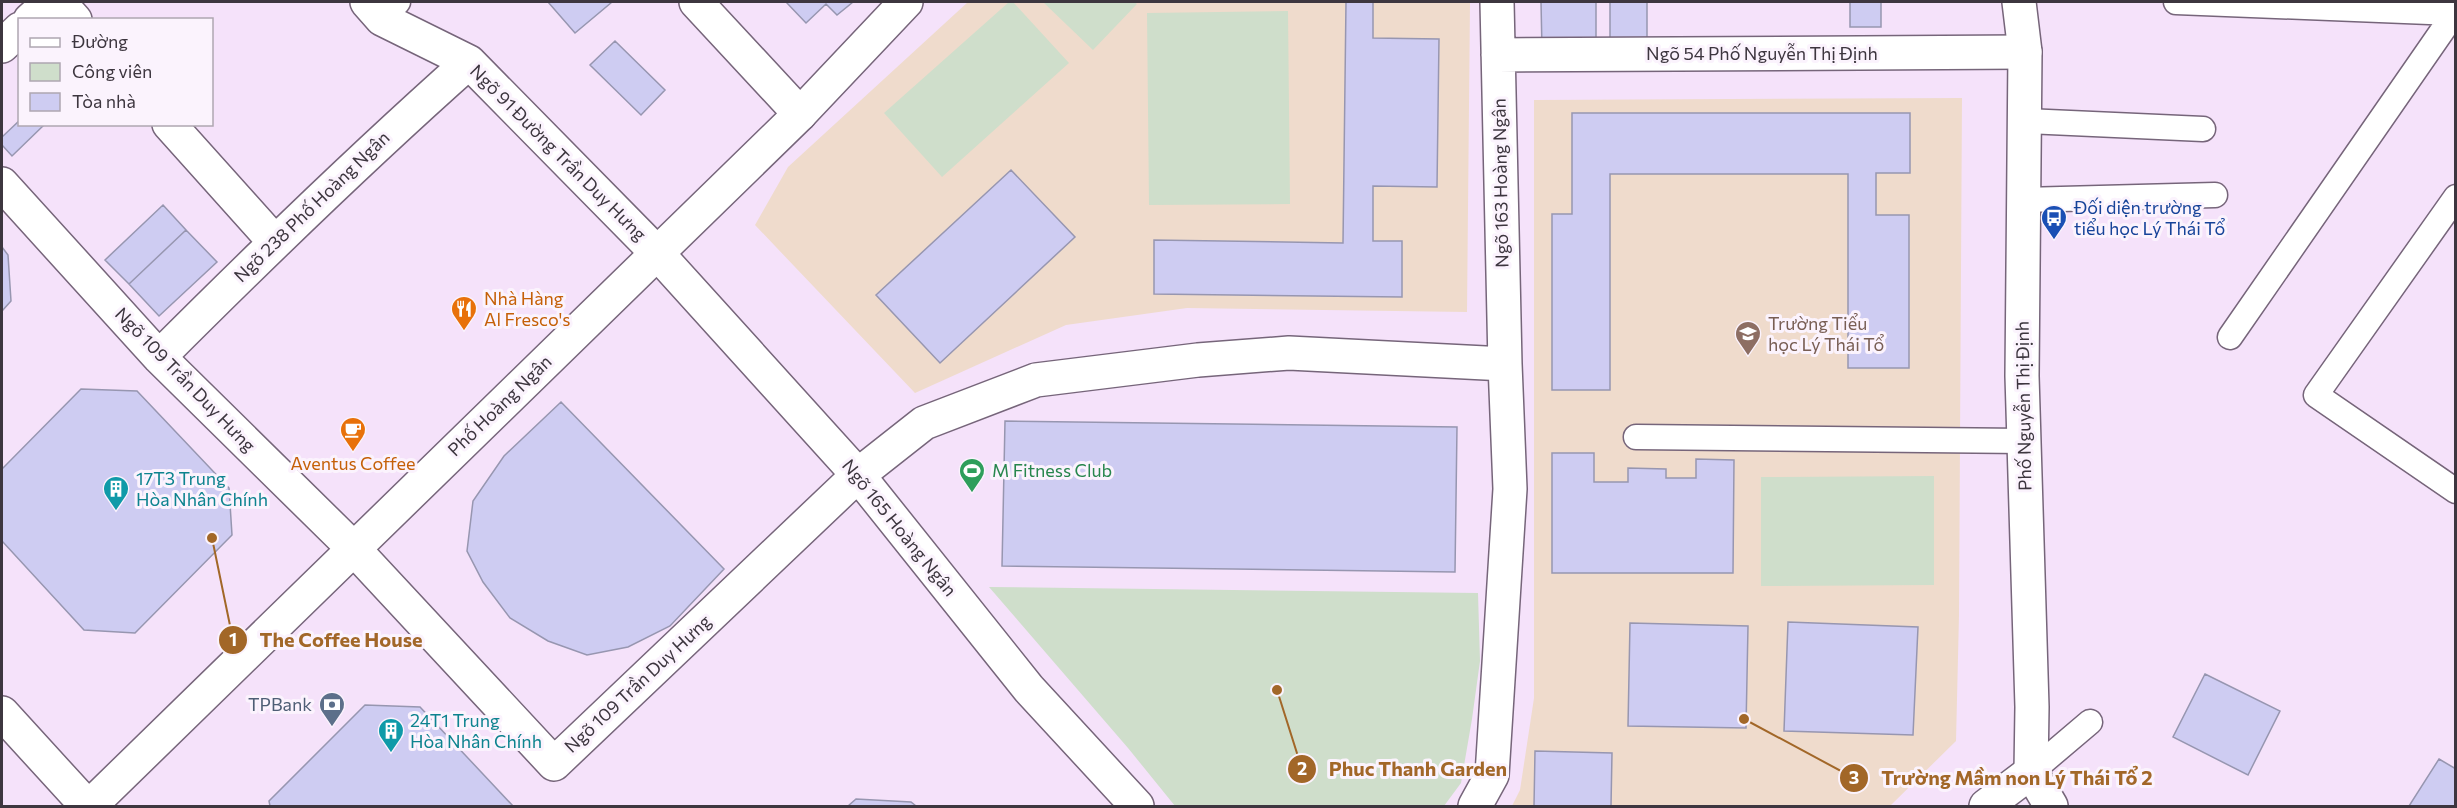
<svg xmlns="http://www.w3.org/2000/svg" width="2457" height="808" font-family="Commissioner,sans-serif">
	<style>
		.education { fill: #efdbcc }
		.green { fill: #cfdecb }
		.building { fill: #ceccf2; stroke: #9796b0; stroke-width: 1.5 }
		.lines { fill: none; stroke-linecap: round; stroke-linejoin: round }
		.lane-casing { stroke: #76657a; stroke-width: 27 }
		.street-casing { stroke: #76657a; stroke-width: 36 }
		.secondary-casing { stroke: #76657a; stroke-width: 36 }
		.lane { stroke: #fff; stroke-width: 24 }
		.street { stroke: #fff; stroke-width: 33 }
		.secondary { stroke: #fff; stroke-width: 33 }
		.labels { text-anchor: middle; stroke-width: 6; stroke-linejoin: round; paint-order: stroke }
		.street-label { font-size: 18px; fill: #3d363f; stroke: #fbf3fd }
		.transit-label { font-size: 18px; fill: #164399; stroke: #fbf3fd; text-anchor: start }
		.food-label { font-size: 18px; fill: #c56008; stroke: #fbf3fd; text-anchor: start }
		.education-label { font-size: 18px; fill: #785e54; stroke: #fbf3fd; text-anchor: start }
		.leisure-label { font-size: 18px; fill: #27864d; stroke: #fbf3fd; text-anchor: start }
		.culture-label { font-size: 18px; fill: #0d838f; stroke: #fbf3fd; text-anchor: start }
		.service-label { font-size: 18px; fill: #4e5e75; stroke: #fbf3fd; text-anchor: end }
		.leader { fill: none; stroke: #a26728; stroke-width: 2 }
		.callout-dot { fill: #a26728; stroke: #fbf3fd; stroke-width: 2 }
		.mark-label { font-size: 18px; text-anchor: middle; font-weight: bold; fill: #fff }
		.callout-label { font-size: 20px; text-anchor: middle; font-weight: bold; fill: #a26728; stroke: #fbf3fd; stroke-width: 6; stroke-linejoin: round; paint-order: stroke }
	</style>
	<rect width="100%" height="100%" fill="#f5e2fa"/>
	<!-- education -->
	<path class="education" d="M968,2h502l-3,310 -280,-4 -121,17 -151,68 -160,-168 33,-58z
		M1962,98l-3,517 -3,126 -66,65h-378l8,-16 14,-92v-598z"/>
	<!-- green -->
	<path class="green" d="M1009,2h4l56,61 -127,114 -58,-64z
		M1043,2h91l3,2 -44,46z
		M1288,11l2,193 -141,1 -2,-192z
		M1934,476v109l-173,1v-109z
		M989,587l489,6 2,68 -8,58 -11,64 -17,23h-269l-47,-58z"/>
	<!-- building -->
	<path class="building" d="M548,2h64l-37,31z
		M786,2h67l-16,13 -11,-11 -20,19z
		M1346,2h27v36l66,1 -2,148 -64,-1v55h29v56l-248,-3v-54l189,3z
		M1541,2h55v48h-54z
		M1610,2h37v40l-37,-2z
		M1850,2h31v25h-31z
		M615,41l50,49 -24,25 -51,-50z
		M1572,113h338v60h-34v42h33v153h-61v-194h-238v216h-58v-176h20z
		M20,120v4h25l-33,32 -10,-11v-8z
		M1011,170l64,67 -135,126 -64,-68z
		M163,205l23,25 -57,54 -24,-24z
		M186,230l31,32 -58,54 -30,-32z
		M2,247l6,8 3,46 -9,10z
		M81,389l56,2 92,97 3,47 -97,98 -51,-3 -82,-89v-72z
		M561,402l163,167 -54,57 -42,21 -41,8 -39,-14 -38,-23 -27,-36 -16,-31 6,-50 31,-45z
		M1005,421l452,6 -2,145 -453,-6z
		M1552,453h42v29h34v-14l38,1v9h30v-19l38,1 -1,113h-181z
		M1788,622l130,5 -5,108 -129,-4z
		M1630,623l118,3 -2,102 -118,-2z
		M2205,674l75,37 -32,64 -75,-38z
		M365,705l55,2 93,99h-243l-1,-5z
		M1535,751l77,2 -1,53h-77z
		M2439,759l17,10v37h-47z
		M856,799l55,3 5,4h-68z"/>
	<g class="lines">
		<defs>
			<path id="lane" d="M2176,2l278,11
				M382,19l16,-17
				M2026,121l177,8
				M2456,197l-140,198 140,96
				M2025,200l190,-5
				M2230,337l226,-326
				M1636,437l388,4
				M2031,772l59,-50"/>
			<path id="street" d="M59,2l16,18
				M367,2l15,17 87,43 188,191 201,222 171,214 108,117
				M696,2l104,112
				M30,20l20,-18
				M2,46l18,-17
				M1498,55l527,-3
				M169,124l105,117
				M2,184l157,173 194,191 201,216 304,-289 66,-52 112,-43 162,-20 91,-7 216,11
				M159,357c101,-101 203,-200 310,-295
				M1475,806l17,-31 18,-286 -5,-125 -8,-362
				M1986,806l45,-34"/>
			<path id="secondary" d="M2019,2l6,50 -3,324 10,331 -1,65 20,34
				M2,713l85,93
				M90,806l710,-692 106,-112"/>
		</defs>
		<!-- lane casing -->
		<use href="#lane" class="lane-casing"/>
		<!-- street casing -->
		<use href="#street" class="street-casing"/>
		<!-- secondary casing -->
		<use href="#secondary" class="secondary-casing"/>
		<!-- lane -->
		<use href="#lane" class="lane"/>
		<!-- street -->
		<use href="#street" class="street"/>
		<!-- secondary -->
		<use href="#secondary" class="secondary"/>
	</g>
	<!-- icons -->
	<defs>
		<symbol id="bus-pin" viewBox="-11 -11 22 30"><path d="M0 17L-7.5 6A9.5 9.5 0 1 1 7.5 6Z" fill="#1a4fb4" stroke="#fbf3fd"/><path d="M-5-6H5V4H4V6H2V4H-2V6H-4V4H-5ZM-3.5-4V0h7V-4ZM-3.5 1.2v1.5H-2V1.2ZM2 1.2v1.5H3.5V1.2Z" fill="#fff"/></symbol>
		<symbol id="restaurant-pin" viewBox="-11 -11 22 30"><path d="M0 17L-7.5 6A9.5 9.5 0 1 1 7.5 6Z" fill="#e8710a" stroke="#fbf3fd"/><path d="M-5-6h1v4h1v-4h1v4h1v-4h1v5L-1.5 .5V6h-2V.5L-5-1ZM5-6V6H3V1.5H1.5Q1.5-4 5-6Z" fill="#fff"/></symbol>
		<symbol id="school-pin" viewBox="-11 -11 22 30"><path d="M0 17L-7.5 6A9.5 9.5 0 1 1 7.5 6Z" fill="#8d6e63" stroke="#fbf3fd"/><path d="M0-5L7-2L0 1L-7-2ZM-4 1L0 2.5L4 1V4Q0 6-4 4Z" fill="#fff"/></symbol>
		<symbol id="cafe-pin" viewBox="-11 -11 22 30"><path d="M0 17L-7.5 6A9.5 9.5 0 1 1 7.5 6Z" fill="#e8710a" stroke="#fbf3fd"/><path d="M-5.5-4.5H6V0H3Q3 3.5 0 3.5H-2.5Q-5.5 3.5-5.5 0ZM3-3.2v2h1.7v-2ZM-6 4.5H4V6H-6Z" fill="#fff"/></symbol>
		<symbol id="stadium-pin" viewBox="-11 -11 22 30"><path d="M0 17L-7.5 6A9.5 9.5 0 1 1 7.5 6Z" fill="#2e9e5b" stroke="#fbf3fd"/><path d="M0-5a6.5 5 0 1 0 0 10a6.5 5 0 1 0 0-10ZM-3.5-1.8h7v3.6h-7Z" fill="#fff"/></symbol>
		<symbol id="building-pin" viewBox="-11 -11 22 30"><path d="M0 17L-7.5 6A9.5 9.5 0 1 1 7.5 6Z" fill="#0f9aa8" stroke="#fbf3fd"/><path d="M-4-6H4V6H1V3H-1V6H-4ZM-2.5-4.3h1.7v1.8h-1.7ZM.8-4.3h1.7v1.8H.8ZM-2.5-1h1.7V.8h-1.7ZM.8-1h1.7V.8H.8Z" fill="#fff"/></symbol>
		<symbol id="bank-pin" viewBox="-11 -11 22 30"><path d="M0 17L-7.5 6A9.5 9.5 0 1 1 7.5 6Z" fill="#5c6f8a" stroke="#fbf3fd"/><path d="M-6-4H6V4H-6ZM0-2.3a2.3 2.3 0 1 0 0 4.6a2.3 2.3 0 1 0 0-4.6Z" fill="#fff"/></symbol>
	</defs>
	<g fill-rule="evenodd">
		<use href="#bus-pin" x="2039" y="203" width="30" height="40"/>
		<use href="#restaurant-pin" x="449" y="294" width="30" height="40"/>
		<use href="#school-pin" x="1733" y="319" width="30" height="40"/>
		<use href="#cafe-pin" x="338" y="415" width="30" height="40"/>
		<use href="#stadium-pin" x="957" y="456" width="30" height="40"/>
		<use href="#building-pin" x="101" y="474" width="30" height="40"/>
		<use href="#bank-pin" x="317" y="690" width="30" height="40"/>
		<use href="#building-pin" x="376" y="716" width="30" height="40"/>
	</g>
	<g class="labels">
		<!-- street labels -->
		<g class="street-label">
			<text x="1762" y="60">Ngõ 54 Phố Nguyễn Thị Định</text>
			<text transform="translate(558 153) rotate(45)" y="6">Ngõ 91 Đường Trần Duy Hưng</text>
			<text transform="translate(1501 183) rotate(-91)" y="6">Ngõ 163 Hoàng Ngân</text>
			<text transform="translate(312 207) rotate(-44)" y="6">Ngõ 238 Phố Hoàng Ngân</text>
			<text transform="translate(185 380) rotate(46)" y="6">Ngõ 109 Trần Duy Hưng</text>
			<text transform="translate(500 406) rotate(-44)" y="6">Phố Hoàng Ngân</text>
			<text transform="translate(2024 406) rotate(-91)" y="6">Phố Nguyễn Thị Định</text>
			<text transform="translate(899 528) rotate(51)" y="6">Ngõ 165 Hoàng Ngân</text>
			<text transform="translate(638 684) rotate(-43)" y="6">Ngõ 109 Trần Duy Hưng</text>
		</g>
		<!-- transit labels -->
		<g class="transit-label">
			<text x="2074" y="214">Đối diện trường<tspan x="2074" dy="21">tiểu học Lý Thái Tổ</tspan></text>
		</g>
		<!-- food labels -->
		<g class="food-label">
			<text x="484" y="305">Nhà Hàng<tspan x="484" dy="21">Al Fresco's</tspan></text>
			<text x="353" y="470" text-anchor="middle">Aventus Coffee</text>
		</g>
		<!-- education labels -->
		<g class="education-label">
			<text x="1768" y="330">Trường Tiểu<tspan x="1768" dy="21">học Lý Thái Tổ</tspan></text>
		</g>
		<!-- leisure labels -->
		<g class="leisure-label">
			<text x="992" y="477">M Fitness Club</text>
		</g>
		<!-- culture labels -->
		<g class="culture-label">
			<text x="136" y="485">17T3 Trung<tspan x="136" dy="21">Hòa Nhân Chính</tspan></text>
			<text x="410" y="727">24T1 Trung<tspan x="410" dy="21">Hòa Nhân Chính</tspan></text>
		</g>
		<!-- service labels -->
		<g class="service-label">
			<text x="312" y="711">TPBank</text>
		</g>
	</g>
	<!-- callouts -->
	<path class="leader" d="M212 538L233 640M1277 690L1302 769M1744 719L1854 778"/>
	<g class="callout-dot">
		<circle cx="212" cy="538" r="6"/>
		<circle cx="1277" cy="690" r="6"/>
		<circle cx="1744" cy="719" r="6"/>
		<circle cx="233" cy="640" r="15"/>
		<circle cx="1302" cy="769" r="15"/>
		<circle cx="1854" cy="778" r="15"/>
	</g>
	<g class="mark-label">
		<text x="233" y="646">1</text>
		<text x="1302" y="775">2</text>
		<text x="1854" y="784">3</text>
	</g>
	<g class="callout-label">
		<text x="341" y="647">The Coffee House</text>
		<text x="1418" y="776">Phuc Thanh Garden</text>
		<text x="2017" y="785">Trường Mầm non Lý Thái Tổ 2</text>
	</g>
	<!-- border -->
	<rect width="2457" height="808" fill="none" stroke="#3d363f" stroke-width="6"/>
	<!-- legend -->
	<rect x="18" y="18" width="195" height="108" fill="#fbf3fd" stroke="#afa7b1" stroke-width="1.5"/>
	<rect x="30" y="38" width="30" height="9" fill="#ffffff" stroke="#afa7b1" stroke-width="1.5"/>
	<text x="72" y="48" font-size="18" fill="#3d363f">Đường</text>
	<rect x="30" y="63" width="30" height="18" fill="#cfdecb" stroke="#afa7b1" stroke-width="1.5"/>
	<text x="72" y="78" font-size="18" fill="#3d363f">Công viên</text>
	<rect x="30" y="93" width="30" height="18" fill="#ceccf2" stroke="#afa7b1" stroke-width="1.5"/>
	<text x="72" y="108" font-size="18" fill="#3d363f">Tòa nhà</text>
</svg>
